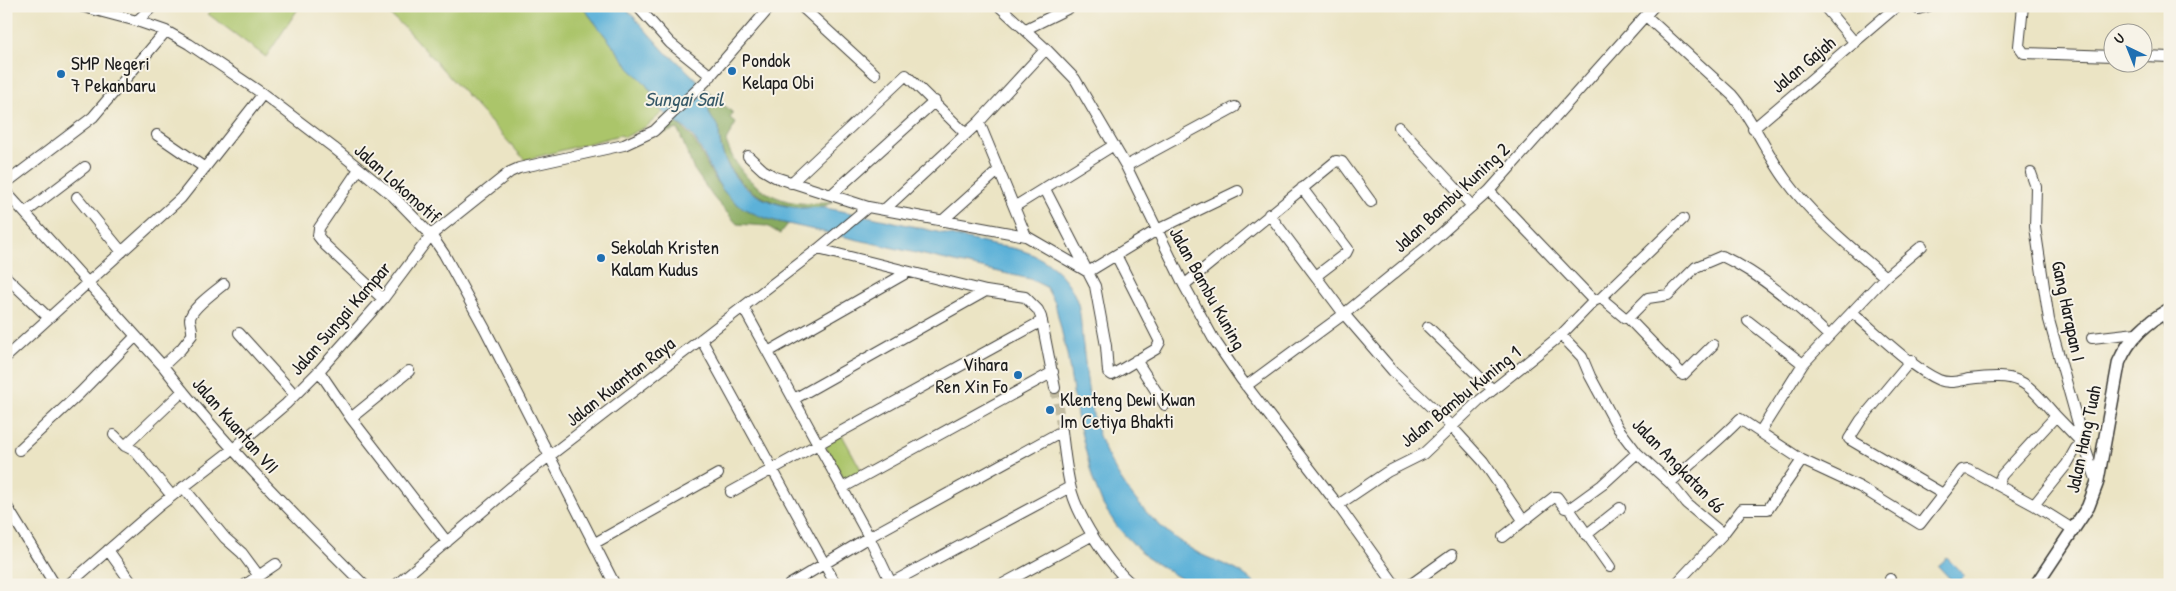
<svg xmlns="http://www.w3.org/2000/svg" width="2176" height="591" font-family="'Patrick Hand',sans-serif">
	<style>
		.green { fill: #abc56b; stroke: #647044 }
		.forest { fill: #88aa5f; stroke: #52633e }
		.water { fill: #5cb1d8; stroke: #3c667a }
		.lines { fill: none; stroke-linecap: round; stroke-linejoin: round }
		.minor-tunnel { stroke: #c2bca2; stroke-width: 10; stroke-dasharray: 10 5; stroke-linecap: butt }
		.minor-casing { stroke: #3b3a35; stroke-width: 12 }
		.major-casing { stroke: #3b3a35; stroke-width: 15 }
		.minor { stroke: #fff; stroke-width: 10 }
		.major { stroke: #fff; stroke-width: 12 }
		.poi-dot { fill: #1f6fb2; stroke: #f7f3e8; stroke-width: 2 }
		.labels { text-anchor: middle; stroke-width: 4; stroke-linejoin: round; paint-order: stroke }
		.poi-label { font-size: 19px; fill: #1c1c1c; stroke: #f7f3e8; text-anchor: start }
		.street-label { font-size: 19px; fill: #1c1c1c; stroke: #f7f3e8 }
		.water-label { font-size: 20px; font-style: italic; fill: #365867; stroke: #f7f3e8 }
	</style>
	<rect width="100%" height="100%" fill="#f7f3e8"/>
	<filter id="ink" filterUnits="userSpaceOnUse"><feTurbulence type="fractalNoise" baseFrequency=".02" numOctaves="2"/><feDisplacementMap in="SourceGraphic" scale="10" xChannelSelector="R" yChannelSelector="G"/><feConvolveMatrix kernelMatrix="1 2 1 2 8 2 1 2 1" color-interpolation-filters="sRGB"/></filter>
	<filter id="wash" filterUnits="userSpaceOnUse"><feTurbulence type="fractalNoise" baseFrequency=".0096" numOctaves="4" result="noise"/><feDisplacementMap in="SourceGraphic" scale="20" xChannelSelector="R" yChannelSelector="G"/><feGaussianBlur stdDeviation="1.12" result="paint"/><feColorMatrix in="noise" values="0 0 0 0 0 0 0 0 0 0 0 0 0 0 0 0 0 1.4 0 .05"/><feComposite in="paint" operator="in"/></filter>
	<g filter="url(#wash)">
		<rect width="100%" height="100%" fill="#ebe4c4"/>
		<!-- green -->
		<path class="green" d="M216,6h84l-34,51 -58,-43z
			M380,6h202l45,58c4,8 11,10 17,17 7,10 11,21 20,30l-17,15 -22,11 -5,-2 -95,25 -120,-132z
			M842,435l21,38 -17,10 -22,-39z"/>
		<!-- forest -->
		<path class="forest" d="M710,93l23,20 -3,5 6,5 -10,18c15,47 59,71 107,60 -12,9 -22,8 -37,6 -43,-5 -78,-35 -77,-80 -12,-13 -12,-17 -9,-34z
			M676,123c24,16 27,40 43,62 16,24 43,33 69,39l-8,10 -13,-8 -30,-2 -24,-27 -20,-29 -15,-39 -18,5z"/>
		<!-- water -->
		<path class="water" d="M582,6h42l42,47 9,6 35,34c-3,17 -3,21 9,34 -1,28 14,56 39,69 13,7 29,11 44,12 8,0 16,-1 23,0 58,10 115,25 172,38 35,2 70,22 81,58 3,11 3,23 4,34 5,36 6,73 21,108 20,45 53,84 97,108 18,9 43,15 56,31l-64,-2 -12,-5 -34,-21 -28,-29 -15,-23 -10,-25 -16,-64 -10,-62 -12,-51 -9,-16 -16,-8 -255,-58c-18,-5 -34,-12 -47,-25 -18,-18 -23,-49 -41,-66 -11,-9 -36,-22 -35,-38 -5,-4 -6,-9 -11,-13 -5,-6 -11,-8 -14,-15z
			M1947,558l18,18 -9,9 -18,-19z"/>
	</g>
	<g filter="url(#ink)">
		<g class="lines">
			<!-- minor-tunnel -->
			<path class="minor-tunnel" d="M1055,388l7,43"/>
			<defs>
				<path id="minor" d="M80,6l57,15 29,10 23,13 74,50 71,54 59,48 38,39 13,19 41,75 130,256
					M637,6l33,37 41,33
					M801,6l74,68
					M999,6l47,43 29,30 51,87 58,119 29,53 28,41 97,126 57,80
					M1824,6l31,37
					M1914,6l4,3 11,-3
					M2023,6l-4,40 5,7 90,3
					M1646,16l86,79c21,24 34,58 54,85 27,37 65,67 99,97
					M137,21l16,-15
					M1026,29l47,-23
					M2144,56l26,1
					M979,122l47,114
					M1399,127l73,79
					M1753,129l144,-123
					M157,135l48,33
					M748,156l15,14 12,7 93,30 158,29 62,36
					M1126,166l109,-59
					M359,169l-40,59 -1,8 7,9 58,54
					M2031,173l5,14 -1,40 14,93 35,125 13,37
					M6,183l87,-66 73,-86
					M791,183l115,-108 60,59
					M1302,188l46,61 -2,4 -30,23
					M1045,189l50,97 11,60 2,26 4,3 44,-26 4,-7 -44,-87
					M1489,191l105,110
					M6,192l157,174c61,79 131,149 201,219
					M831,195l104,-94
					M77,197l45,55
					M1014,207l100,-62
					M884,210l95,-88 67,-73
					M26,212l59,-45
					M1269,214l75,100 49,57 58,55 32,35 40,59
					M942,221l57,-51
					M818,249l168,42 39,6 13,13 3,7 14,71
					M1088,272l69,-42 81,-39
					M6,277l43,41
					M1184,285l152,-124 6,1 29,40
					M1601,298l24,20h3l55,57 30,-30
					M743,307l126,230 23,48
					M1852,312c23,19 61,57 87,68 10,4 20,1 30,-1 51,-6 55,0 87,37
					M2164,312l6,14
					M1628,318l20,-20 20,-3 28,-28 26,-11c40,19 75,49 107,80
					M1748,321l55,43
					M1428,327l65,63
					M239,333l56,62
					M1561,335l21,22 8,19 28,52 19,25 33,30 17,21 36,30
					M2092,338l44,-5
					M701,339l135,246
					M768,352l140,-80
					M6,357l175,-159 82,-104
					M1136,360l29,45
					M1911,360l-50,60 -12,19 94,55
					M163,366l18,-17 11,-14c1,-6 -2,-11 -2,-16 1,-11 26,-28 34,-35
					M319,371l32,47 96,124
					M1246,386l98,-72 81,-66 64,-57 165,-185
					M794,399l192,-108
					M351,418l58,-47
					M1760,432l43,-68 82,-87 37,-31
					M114,435l11,11 10,5 37,45
					M125,446l58,-55
					M19,450l61,-57 56,-57
					M1670,483c23,-22 48,-41 70,-64l62,41 58,27 60,37 42,-54 6,-1 66,36 40,25
					M1998,484l4,-9 54,-59 28,29 -8,3 -9,16 -33,41
					M183,487l42,51 17,15 17,23
					M842,488l211,-116
					M731,492l311,-171
					M6,505l49,80
					M1338,505l49,-33 36,-18 56,-53 82,-66 33,-34 7,-3 82,-79
					M1569,509l41,58
					M1586,535l34,-27
					M1503,537l51,-40h3l8,11 4,1 33,-24 35,-32
					M595,543l123,-69
					M108,550l25,35
					M1890,579l1,6
					M891,583l179,-96
					M68,585l91,-79 74,-57 53,-45 33,-33 64,-72 48,-64 79,-63 9,-4 105,-23 30,-14 51,-49 66,-76
					M245,585l31,-21
					M396,585l134,-114 288,-222 50,-42
					M789,585l80,-48 193,-106c2,18 4,36 8,54 6,30 39,81 63,100
					M1001,585l90,-49
					M1112,585l13,-7
					M1410,585l42,-30
					M1675,585l48,-51 19,-25h26l34,-49"/>
				<path id="major" d="M2036,585l52,-78 9,-24 22,-121c11,-25 27,-39 51,-53"/>
			</defs>
			<!-- minor casing -->
			<use href="#minor" class="minor-casing"/>
			<!-- major casing -->
			<use href="#major" class="major-casing"/>
			<!-- minor -->
			<use href="#minor" class="minor"/>
			<!-- major -->
			<use href="#major" class="major"/>
		</g>
	</g>
	<!-- markers -->
	<g class="poi-dot">
		<circle cx="732" cy="71" r="5"/>
		<circle cx="61" cy="74" r="5"/>
		<circle cx="601" cy="258" r="5"/>
		<circle cx="1018" cy="375" r="5"/>
		<circle cx="1050" cy="410" r="5"/>
	</g>
	<g class="labels">
		<!-- poi labels -->
		<g class="poi-label">
			<text x="742" y="67">Pondok<tspan x="742" dy="22">Kelapa Obi</tspan></text>
			<text x="71" y="70">SMP Negeri<tspan x="71" dy="22">7 Pekanbaru</tspan></text>
			<text x="611" y="254">Sekolah Kristen<tspan x="611" dy="22">Kalam Kudus</tspan></text>
			<text x="1008" y="371" text-anchor="end">Vihara<tspan x="1008" dy="22">Ren Xin Fo</tspan></text>
			<text x="1060" y="406">Klenteng Dewi Kwan<tspan x="1060" dy="22">Im Cetiya Bhakti</tspan></text>
		</g>
		<!-- street labels -->
		<g class="street-label">
			<text transform="translate(1803 64) rotate(-40)" y="7">Jalan Gajah</text>
			<text transform="translate(398 183) rotate(42)" y="7">Jalan Lokomotif</text>
			<text transform="translate(1451 197) rotate(-43)" y="7">Jalan Bambu Kuning 2</text>
			<text transform="translate(1208 288) rotate(61)" y="7">Jalan Bambu Kuning</text>
			<text transform="translate(2069 311) rotate(78)" y="7">Gang Harapan I</text>
			<text transform="translate(340 318) rotate(-49)" y="7">Jalan Sungai Kampar</text>
			<text transform="translate(620 381) rotate(-38)" y="7">Jalan Kuantan Raya</text>
			<text transform="translate(1460 396) rotate(-39)" y="7">Jalan Bambu Kuning 1</text>
			<text transform="translate(236 425) rotate(49)" y="7">Jalan Kuantan VII</text>
			<text transform="translate(2083 439) rotate(-78)" y="7">Jalan Hang Tuah</text>
			<text transform="translate(1679 465) rotate(46)" y="7">Jalan Angkatan 66</text>
		</g>
		<!-- water labels -->
		<g class="water-label">
			<text x="684" y="106">Sungai Sail</text>
		</g>
	</g>
	<!-- margin -->
	<rect width="2176" height="591" fill="none" stroke="#f7f3e8" stroke-width="25"/>
	<!-- north arrow -->
	<g transform="translate(2128 48) rotate(317)"><circle r="24" fill="#f7f3e8" stroke="#9f9d96"/>
	<path d="M0-4L9 19L0 12L-9 19Z" fill="#1f6fb2"/>
	<text y="-8" font-size="14" font-weight="bold" text-anchor="middle" fill="#1c1c1c">U</text>
	</g>
</svg>
